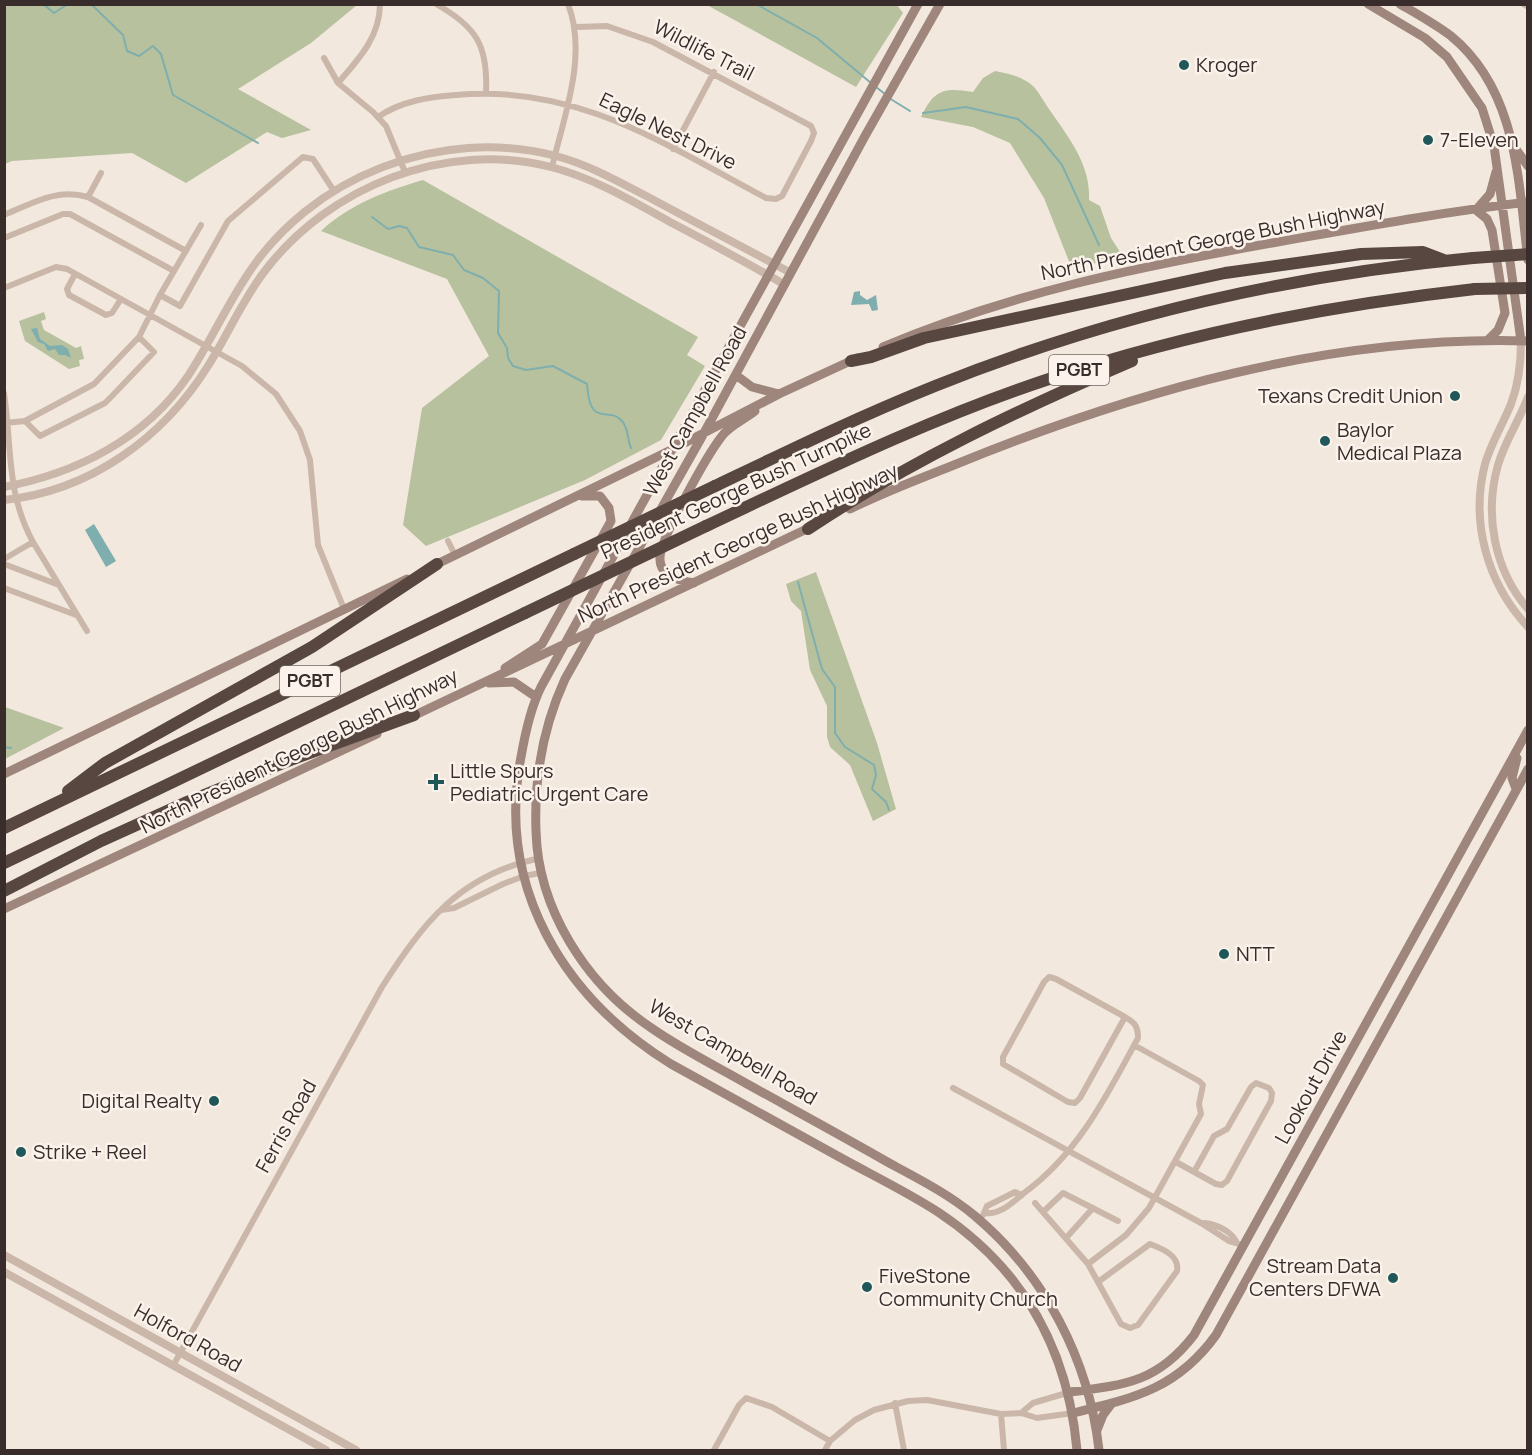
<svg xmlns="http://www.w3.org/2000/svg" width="1532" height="1455" font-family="Manrope,sans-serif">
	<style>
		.green { fill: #b7c19e }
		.water { fill: #7eafae }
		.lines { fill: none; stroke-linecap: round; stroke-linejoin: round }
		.stream { stroke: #7eafae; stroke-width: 2 }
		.minor { stroke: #cab7aa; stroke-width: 6 }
		.tertiary { stroke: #cab7aa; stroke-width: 8 }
		.secondary { stroke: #9e867c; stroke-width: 9 }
		.motorway { stroke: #584741; stroke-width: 12 }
		.motorway-bridge { stroke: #584741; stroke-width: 12 }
		.poi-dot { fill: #205859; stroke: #faf2eb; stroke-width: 2 }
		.labels { text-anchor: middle; stroke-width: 5; stroke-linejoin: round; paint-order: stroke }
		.shield { fill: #faf2eb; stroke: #726864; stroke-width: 1.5 }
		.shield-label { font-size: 18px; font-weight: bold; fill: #382d2a }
		.street-label { font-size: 20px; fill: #382d2a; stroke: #faf2eb }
		.poi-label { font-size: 20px; fill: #382d2a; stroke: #faf2eb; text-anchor: start }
	</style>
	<rect width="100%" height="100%" fill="#f2e8de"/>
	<!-- green -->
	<path class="green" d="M5,4h352v1l-46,38 -73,46 73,41 -29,8 -15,-6 -81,51 -54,-30 -120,8 -7,3z
		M897,5l6,8 -47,74 -149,-82z
		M995,71c14,3 27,5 38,15 6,6 11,16 16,23 19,28 42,55 40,91l11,6 11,32 11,17 -11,8 -41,1 -26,-66 -34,-55 -37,-16 -52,-10c13,-27 22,-30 52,-25l10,-14z
		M423,180l275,157 -11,18 18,11 -44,74 -76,40 -159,66 -23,-21 19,-117 67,-52 -42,-77 -126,-48c29,-27 65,-40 102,-51z
		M44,312l2,7 -5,2 3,9 32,18 5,-2 3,13 -5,1 1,6 -11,3 -44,-28 -6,-20z
		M816,572l61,171 19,66 -23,12 -23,-56 -20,-18 -3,-10v-31l-17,-36 -9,-59 -10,-10 -5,-17z
		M5,707l59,21 -59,31z"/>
	<!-- water -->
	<path class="water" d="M860,291v4l7,5 9,-5 2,15 -6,1 -3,-7 -18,1 3,-13z
		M37,328l3,11 10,7 12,-1 6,4 3,9 -6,-3h-6l-4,-6 -7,2 -4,-7 -6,-2 -7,-13z
		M94,524l22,37 -10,6 -21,-37z"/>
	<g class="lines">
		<!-- stream -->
		<path class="stream" d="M43,4l11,9 14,-9
			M91,4l32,31 4,16 12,5 14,-10 8,8 12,41 85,48
			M756,4l61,34 54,45
			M876,87l9,7
			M889,98l21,13
			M923,113l43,-6 52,12 22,19 22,27 37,80
			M372,217l16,12 11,-3 8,2 12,19 34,8 11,15 19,8 16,13 -1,42 9,15 1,10 5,8 13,4 27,-4 34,18c3,46 21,21 35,37 7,8 5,18 9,27
			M798,582l24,87 13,18v46l10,14 29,18 2,10 -4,14 14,13 3,8
			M4,747l7,1"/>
		<!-- minor -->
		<path class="minor" d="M436,4c41,23 52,42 50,88
			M1523,4l5,3
			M324,58l14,25 35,29 13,14 19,46
			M338,83c20,-23 42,-46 42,-79
			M378,117c23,-16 51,-20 78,-22 121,-11 208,49 310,103l10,1 6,-3 29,-55 3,-8 -3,-7 -158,-84 -46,-16 -31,1
			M673,149l41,-77
			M552,167c12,-51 36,-112 16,-163
			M88,197l13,-24
			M4,215c29,-12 53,-27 84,-18l98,54
			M4,238l59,-24h7l104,57
			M75,274l-8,15 2,6 37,20 6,-2 9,-14
			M4,288l52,-21 11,2 175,97 34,28 24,37 10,29 8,85 26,64
			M160,295l41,-70
			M139,337l-45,47 -69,37 15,15 65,-33 7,-7 42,-44 -15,-15 21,-42 20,11 48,-85 75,-64 10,2 21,32
			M4,393c8,54 2,100 29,149l-29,17
			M5,423l20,-2
			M448,541l7,14
			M33,542l54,89
			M4,564l55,21
			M4,588l72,27
			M441,910l13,-2 49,-24 21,-8 16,-3
			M953,1088l248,135 28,18 14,4
			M1176,1162l40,22 6,1 5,-4 44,-80 1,-8 -3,-5 -13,-5 -5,4 -24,42 -13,7 -20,36
			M1035,1203l53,61 33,60 9,4 8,-3 39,-54c3,-15 -14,-22 -27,-27l-52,38
			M1043,1212l20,-19 55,28
			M985,1213c15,2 28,-11 39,-20 54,-39 83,-98 114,-155 0,-12 -3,-15 -13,-21l-69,-38 -7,-2 -5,5 -41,75v7l65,38 7,1 5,-5 45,-81
			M983,1215l4,-9 28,-14 7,3
			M1201,1223c11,-1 29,7 35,18
			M1066,1238l27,-30
			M1088,1264l38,-29 23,-27 52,-94 -2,-10 4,-19 -4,-4 -65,-36
			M173,1366l209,-379c41,-64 77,-111 154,-128
			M895,1403l9,47
			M1021,1413l12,-10 37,-11
			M1001,1414l3,36
			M714,1450l25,-45 7,-7 26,9 58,34
			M825,1450l5,-9 25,-21 19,-10 34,-9 19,-1 74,14 20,-1 16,5 36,-5"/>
		<!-- tertiary -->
		<path class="tertiary" d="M1521,341c0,22 -2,42 -10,63 -8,20 -20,39 -26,60 -15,58 2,119 43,163
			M1528,397c-9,24 -23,44 -30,68 -14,49 -4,105 30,144
			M4,487c73,-14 141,-48 184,-111 21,-32 37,-67 58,-99 64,-101 195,-151 310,-121 34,9 65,27 96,43 46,25 93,49 139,74
			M4,500c86,-9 159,-62 204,-134 19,-30 34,-65 56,-94 65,-86 182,-132 287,-105 43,11 83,35 121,56 38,20 76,40 113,62
			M4,1255l352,195
			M4,1272l322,178"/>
		<!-- secondary -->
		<path class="secondary" d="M918,4l-377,683c-11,22 -16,47 -20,70 -25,130 42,240 150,307 57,31 114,63 172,95 31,17 64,33 95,53 86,57 130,138 139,238
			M940,4l-75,132 -161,297 -139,246c-23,50 -31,99 -29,152 2,78 50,153 114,196 31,22 66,39 99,58 47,26 95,52 142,79 28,15 59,31 84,52 70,59 114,144 124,234
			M1368,4l57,34 22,19 35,51 12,38 27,195
			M1400,4c17,10 35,20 51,32 67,55 67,145 77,224
			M1515,148l13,18
			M1488,340l10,-10 7,-17 -13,-83 -5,-11 -11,-9 14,-16 6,-22
			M883,347c127,-54 255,-80 389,-104 85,-15 170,-31 256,-41
			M736,375l16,12 27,7
			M850,509c34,-17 69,-30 104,-44 181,-74 376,-130 574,-124
			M433,566l238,-116 108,-56 78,-36
			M694,583c-14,-2 -35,-7 -34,-25 0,-20 48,-104 62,-122 7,-10 23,-17 33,-25
			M505,668l37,-24 69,-123 -2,-13 -9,-12h-18
			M489,683l25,-1 22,15
			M411,717l402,-191
			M4,774l403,-195
			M1516,789l-4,-11 5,-20
			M4,909l373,-175
			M1070,1392c55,-7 88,-10 124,-57l334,-605
			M1073,1413c61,-15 104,-24 143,-78l312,-566
			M1097,1430l6,-15 9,-12"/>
		<!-- motorway -->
		<path class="motorway" d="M851,361l20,-4 53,-19 301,-65 136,-19 62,-2 21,8
			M715,486c73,-35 145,-70 220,-100 172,-69 354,-111 538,-128
			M706,526c113,-53 225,-108 343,-147 138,-46 282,-74 426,-90
			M808,529c102,-68 212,-120 324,-168
			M68,791l37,-28 207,-116 125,-83
			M4,828l570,-274
			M4,863l521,-250
			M4,891l97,-50 86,-39 106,-43 121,-44"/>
		<!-- motorway-bridge -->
		<path class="motorway-bridge" d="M1473,258l55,-4
			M1475,289l53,-1
			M574,554l141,-68
			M525,613l181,-87"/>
	</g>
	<!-- markers -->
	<g class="poi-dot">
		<circle cx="1184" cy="65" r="6"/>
		<circle cx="1428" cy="140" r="6"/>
		<circle cx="1455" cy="396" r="6"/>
		<circle cx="1325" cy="441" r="6"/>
		<path d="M433 773h6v6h6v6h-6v6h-6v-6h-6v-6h6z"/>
		<circle cx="1224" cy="954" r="6"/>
		<circle cx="214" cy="1101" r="6"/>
		<circle cx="21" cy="1152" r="6"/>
		<circle cx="1393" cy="1278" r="6"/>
		<circle cx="867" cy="1287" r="6"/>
	</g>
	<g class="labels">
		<!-- shield labels -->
		<g class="shield">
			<rect x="1049" y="355" width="60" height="30" rx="4.5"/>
			<rect x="280" y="666" width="60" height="30" rx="4.5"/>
		</g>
		<g class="shield-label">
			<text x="1079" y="376">PGBT</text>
			<text x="310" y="687">PGBT</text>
		</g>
		<!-- street labels -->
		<g class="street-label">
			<text transform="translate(704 50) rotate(27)" y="7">Wildlife Trail</text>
			<text transform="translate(668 131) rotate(26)" y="7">Eagle Nest Drive</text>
			<text transform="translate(1213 240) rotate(-11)" y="7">North President George Bush Highway</text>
			<text transform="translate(695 411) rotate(-61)" y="7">West Campbell Road</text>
			<text transform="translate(736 491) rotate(-25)" y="7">President George Bush Turnpike</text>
			<text transform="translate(738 543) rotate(-25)" y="7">North President George Bush Highway</text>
			<text transform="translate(299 751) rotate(-26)" y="7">North President George Bush Highway</text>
			<text transform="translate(733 1052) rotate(30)" y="7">West Campbell Road</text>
			<text transform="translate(1311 1087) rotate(-61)" y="7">Lookout Drive</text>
			<text transform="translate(286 1126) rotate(-61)" y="7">Ferris Road</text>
			<text transform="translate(188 1338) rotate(29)" y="7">Holford Road</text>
		</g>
		<!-- poi labels -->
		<g class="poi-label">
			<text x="1196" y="72">Kroger</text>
			<text x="1440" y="147">7-Eleven</text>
			<text x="1443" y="403" text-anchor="end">Texans Credit Union</text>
			<text x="1337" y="437">Baylor<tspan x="1337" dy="23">Medical Plaza</tspan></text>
			<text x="450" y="778">Little Spurs<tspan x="450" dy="23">Pediatric Urgent Care</tspan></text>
			<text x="1236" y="961">NTT</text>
			<text x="202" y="1108" text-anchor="end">Digital Realty</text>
			<text x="33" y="1159">Strike + Reel</text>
			<text x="1381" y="1273" text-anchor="end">Stream Data<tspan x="1381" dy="23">Centers DFWA</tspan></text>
			<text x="879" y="1283">FiveStone<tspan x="879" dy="23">Community Church</tspan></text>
		</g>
	</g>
	<!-- border -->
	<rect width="1532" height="1455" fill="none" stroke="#382d2a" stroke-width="12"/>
</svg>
